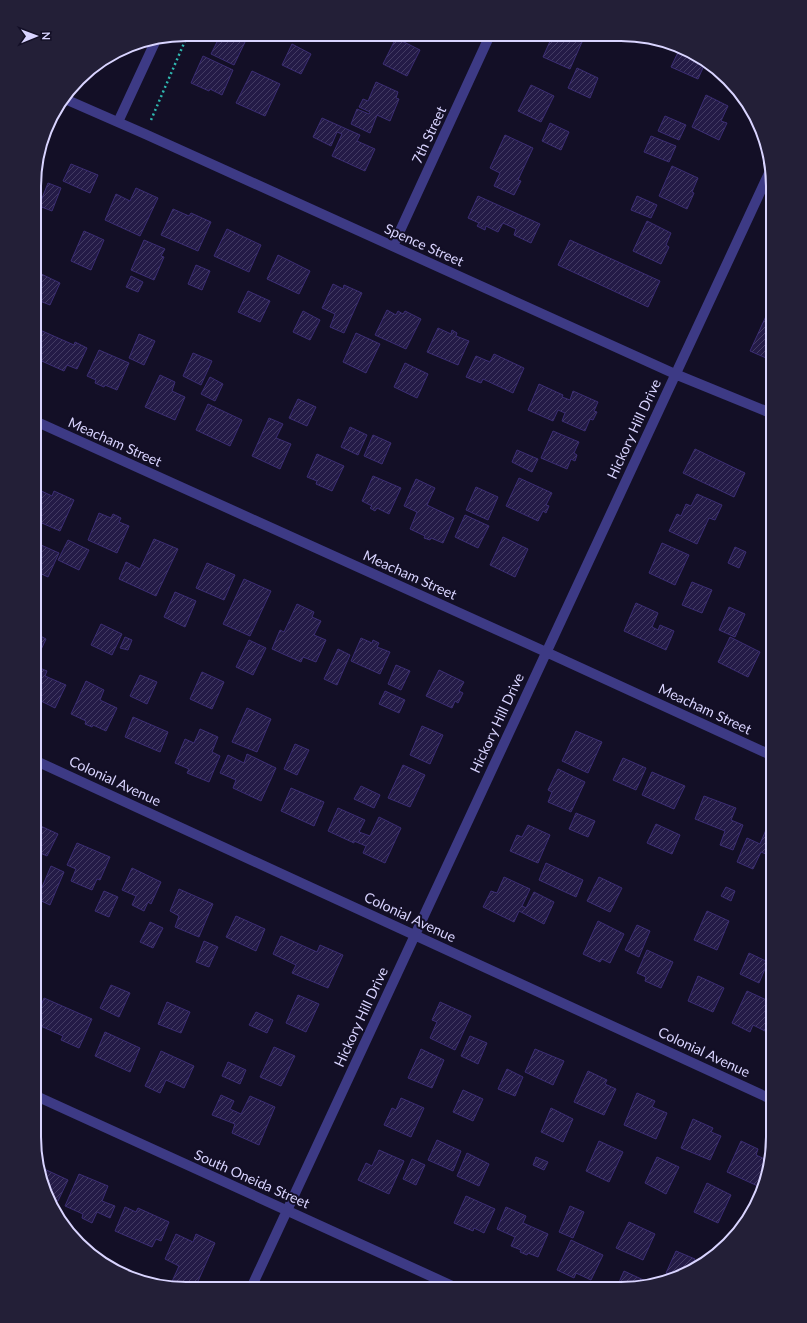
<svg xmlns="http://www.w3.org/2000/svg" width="807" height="1323" font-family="Lato,sans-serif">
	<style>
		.building { fill: url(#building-hatch); stroke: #3b2d73 }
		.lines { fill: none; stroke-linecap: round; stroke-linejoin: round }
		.path { stroke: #2fb8b0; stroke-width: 2.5; stroke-dasharray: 2 3; stroke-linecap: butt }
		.minor { stroke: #3d3a85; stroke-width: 10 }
		.labels { text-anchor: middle; stroke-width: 4; stroke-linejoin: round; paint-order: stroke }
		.street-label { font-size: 14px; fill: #d9d4ff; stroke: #130f26 }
		.rim { fill: none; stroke: #d9d4ff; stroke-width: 2 }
	</style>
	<defs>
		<pattern id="building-hatch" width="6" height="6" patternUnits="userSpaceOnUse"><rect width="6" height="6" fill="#241b47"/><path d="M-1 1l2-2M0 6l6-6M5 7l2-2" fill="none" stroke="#433b63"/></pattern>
	</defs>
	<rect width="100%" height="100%" fill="#130f26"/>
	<!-- building -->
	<path class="building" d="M221,34h12l13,6 -12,25 -23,-11z
		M557,35h9l16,7 -12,27 -27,-12 8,-18 4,2z
		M606,35h14l-2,5z
		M396,38l24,12 -13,26 -24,-12z
		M292,44l19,10 -10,20 -19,-9z
		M681,46l25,15 -8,18 -27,-12z
		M203,56l30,14 -11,25 -12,-6 -1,2 -18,-8z
		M577,68l21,10 -8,20 -22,-10z
		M252,71l28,13 -15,32 -29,-13z
		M376,82l22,10 -2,6 3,1 -9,22 -13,-6 -7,18 -19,-9 6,-15 12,5 1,-2 -11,-5 4,-8 5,2z
		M531,85l23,11 -13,26 -23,-11z
		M706,95l22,11 -7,15 6,2 -8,17 -27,-13z
		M665,116l21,9 -7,15 -21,-9z
		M322,118l38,17 -3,6 18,8 -10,22 -33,-15 10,-22 -5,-2 -6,14 -18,-9z
		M550,123l19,9 -8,18 -19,-9z
		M505,135l28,13 -15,32 3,1 -7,14 -20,-9 6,-13 -10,-5z
		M651,136l25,10 -7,16 -25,-10z
		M71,164l27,11 -8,18 -27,-12z
		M672,166l26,12 -6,14 2,1 -7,16 -28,-13z
		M48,183l13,5 -9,23 -13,-5z
		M136,188l22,10 -18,38 -35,-16 11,-26 14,7z
		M478,196l62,28 -9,19 -17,-8 2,-6 -13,-6 -5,9 -12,-6 -1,4 -8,-4 2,-3 -11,-5z
		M637,196l20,9 -6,13 -20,-8z
		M173,209l16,7 2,-3 20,9 -13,29 -37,-16z
		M647,221l24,12 -5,12 3,2 -8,17 -28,-13z
		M227,229l34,16 -12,27 -35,-16z
		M84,231l20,9 -13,30 -20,-9z
		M144,240l21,9 -4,7 3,1 -10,23 -23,-10z
		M570,240l90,41 -12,26 -90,-42z
		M278,255l32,16 -11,23 -32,-15z
		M196,265l14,6 -8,19 -14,-6z
		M35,271l25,12 -10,22 -15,-6z
		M131,276l12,6 -5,10 -12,-5z
		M333,284l10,5 1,-4 18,8 -18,40 -14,-6 5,-13 -13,-6z
		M248,291l22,10 -10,21 -22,-10z
		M387,310l9,5 2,-4 5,3 2,-3 16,8 -15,30 -31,-14z
		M303,311l17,9 -10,20 -17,-8z
		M767,314l6,2v45l-23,-10z
		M438,328l13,6 1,-4 5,3 -1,3 13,5 -11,24 -31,-13z
		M40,330l34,15 1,-3 12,6 -10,21 -10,-4 -3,6 -29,-13v-16z
		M356,333l24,11 -14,29 -23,-11z
		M139,334l16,7 -11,24 -15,-7z
		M99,350l30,13 -12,27 -12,-5 -1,2 -9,-4 1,-3 -9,-4z
		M193,353l19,8 -11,24 -18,-9z
		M494,354l30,14 -11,25 -30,-14 -2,4 -15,-6 10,-21 14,6z
		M405,363l23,11 -11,24 -23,-11z
		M160,375l15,7 -3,9 13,6 -10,23 -30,-13z
		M210,377l13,7 -8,17 -14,-7z
		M539,384l24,11 -1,2 8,3 3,-9 25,11 -4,9 3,1 -4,8 -3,-1 -5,12 -23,-10 3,-8 -7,-3 -5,11 -25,-11z
		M298,399l18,8 -9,19 -18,-8z
		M208,404l34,16 -12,26 -34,-16z
		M269,418l14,6 -7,14 15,6 -11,25 -28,-13z
		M350,427l17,8 -9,20 -17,-8z
		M553,431l26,11 -5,11 3,2 -2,6 -4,-2 -4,10 -26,-11z
		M373,435l18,8 -9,21 -18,-8z
		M695,449l50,24 -11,24 -51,-24z
		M517,450l21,9 -6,13 -20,-10z
		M317,454l27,12 -12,25 -16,-7 1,-3 -10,-4z
		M373,476l28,12 -12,26 -12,-6 -2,3 -5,-3 2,-2 -10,-5z
		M519,478l33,15 -6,12 3,1 -3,7 -3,-2 -5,10 -32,-15z
		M416,479l19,9 -8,17 27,13 -11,25 -12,-5 -1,2 -6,-2 1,-2 -15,-7 7,-17 -13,-6z
		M476,487l22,10 -10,23 -22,-10z
		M35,488l17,8 2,-5 20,9 -14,31 -25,-11z
		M697,494l25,11 -7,15 -6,-2 -12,26 -28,-13 8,-17 4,2 5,-12 5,2z
		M773,512v17l-6,-3z
		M99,513l12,5 2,-4 8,4 -2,4 10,4 -12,27 -29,-13z
		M465,515l24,11 -11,22 -23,-11z
		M503,537l25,12 -13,28 -25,-12z
		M154,539l24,10 -22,47 -37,-17 7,-17 14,7z
		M68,540l21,10 -10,20 -21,-10z
		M662,543l27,12 -14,30 -26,-12z
		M41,545l18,8 -11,24 -13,-6v-12z
		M735,547l11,5 -7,16 -11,-5z
		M207,563l28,12 -11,25 -28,-12z
		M244,579l27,12 -21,45 -27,-12z
		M692,582l20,8 -10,23 -20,-8z
		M175,592l21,9 -11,26 -21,-10z
		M636,603l22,10 -6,14 6,3 2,-5 14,6 -8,19 -42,-19z
		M297,604l17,8 -2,5 9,4 -7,14 12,5 -10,22 -13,-5 -2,5 -29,-13 8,-19 4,2z
		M729,607l16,7 -10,23 -16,-7z
		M101,624l21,10 -10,21 -21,-10z
		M35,633l11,6 -8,17 -3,-2z
		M125,637l7,3 -4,10 -8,-2z
		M730,637l30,15 -12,25 -30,-15z
		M361,638l11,5 1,-3 6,3 -2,4 13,5 -10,22 -29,-13z
		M249,640l17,8 -13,27 -17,-8z
		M338,649l12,6 -13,30 -13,-6z
		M396,665l14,6 -9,19 -13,-6z
		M35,666l12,5 -2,5 21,9 -11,23 -20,-10z
		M439,670l25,12 -5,9 4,2 -5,10 -3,-2 -3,7 -26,-12z
		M202,672l22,10 -12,27 -22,-10z
		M140,675l17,7 -10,22 -17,-8z
		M86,681l18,9 -4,10 17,8 -11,23 -13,-6 -1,2 -7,-3 1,-3 -15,-7z
		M385,691l20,9 -6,13 -20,-9z
		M247,708l24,11 -14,33 -25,-10z
		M133,717l35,15 -8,20 -35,-15z
		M422,726l21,9 -13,29 -20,-9z
		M200,729l18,8 -6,15 8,4 -11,26 -22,-9 2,-4 -14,-6 10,-24 9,4z
		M576,731l26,11 -14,31 -26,-12z
		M295,744l14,6 -12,25 -13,-6z
		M247,754l29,14 -15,33 -28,-13 3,-8 -16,-7 8,-18 16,8z
		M623,758l23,10 -10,22 -23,-10z
		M403,765l22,10 -15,32 -22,-9z
		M558,769l27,13 -14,30 -23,-10 4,-10 -4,-2z
		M652,772l33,14 -11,23 -32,-14z
		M361,786l19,9 -6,13 -20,-9z
		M291,788l33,14 -10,24 -33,-15z
		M704,796l32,12 -5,12 12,5 -10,25 -13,-5 5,-14 -30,-12z
		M338,808l27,12 -6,12 11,4 9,-19 22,11 -16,35 -22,-10 3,-7 -12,-5v2l-26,-12z
		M576,813l19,8 -7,16 -19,-8z
		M34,823l24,11 -11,22 -13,-6z
		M656,824l24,11 -8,19 -25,-11z
		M528,825l22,10 -12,28 -28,-12 7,-16 5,2z
		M768,825l5,2v30l-12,-5 -8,17 -16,-7 10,-24 13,6z
		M77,843l33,14 -10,23 -3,-1 -5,11 -21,-9 5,-12 -9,-4z
		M546,863l37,17 -7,17 -37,-17z
		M51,866l13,6 -14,33 -13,-6z
		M132,868l29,14 -10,22 -3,-2 -4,9 -12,-6 4,-9 -14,-6z
		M504,877l26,12 -8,17 4,2 8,-16 20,10 -10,22 -25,-13 -5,11 -31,-15 8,-16 6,2z
		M599,877l23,11 -12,24 -23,-11z
		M726,887l9,4 -4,10 -10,-5z
		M179,889l34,15 -14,33 -24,-10 4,-11 -9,-5z
		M104,891l14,6 -9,20 -14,-6z
		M707,911l22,10 -12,29 -23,-10z
		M236,916l29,13 -9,22 -30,-14z
		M598,921l26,13 -14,29 -8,-4 -2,3 -17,-8z
		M150,922l13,6 -10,20 -13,-6z
		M637,925l13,6 -11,26 -14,-7z
		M281,936l36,16 3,-7 23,10 -15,33 -36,-15 4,-8 -23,-11z
		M204,941l14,6 -9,20 -13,-5z
		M647,950l26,12 -12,26 -16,-7 1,-4 -9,-4z
		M749,953l19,9 -9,21 -19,-9z
		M698,976l26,12 -11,24 -25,-11z
		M111,985l19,8 -11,24 -19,-9z
		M747,991l26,12v22l-4,8 -16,-8 -3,7 -18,-9z
		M298,995l21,9 -13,28 -20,-9z
		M44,998l48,21 -13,29 -18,-8 2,-4 -29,-13z
		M167,1002l23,10 -9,21 -23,-9z
		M440,1002l31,14 -16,34 -25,-12 7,-16 -5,-2z
		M256,1012l17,8 -6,13 -18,-8z
		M105,1032l35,16 -10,24 -35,-16z
		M470,1036l17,7 -9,21 -17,-8z
		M274,1047l21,9 -14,30 -21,-9z
		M421,1049l23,11 -12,28 -24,-10z
		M535,1049l29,12 -11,24 -28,-13z
		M161,1051l33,15 -10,22 -18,-8 -6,13 -15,-7z
		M228,1062l18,8 -6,14 -18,-8z
		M507,1069l16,8 -8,19 -17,-7z
		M588,1071l19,9 -2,4 11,5 -12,26 -30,-13z
		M463,1090l20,9 -10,22 -20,-9z
		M637,1093l18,8 -3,6 15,6 -11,26 -32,-14z
		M221,1095l13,6 -4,8 11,5 9,-18 25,11 -16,38 -27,-12 3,-9 -23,-9z
		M401,1098l23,10 -13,29 -27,-12 8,-17 4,2z
		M551,1108l22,11 -10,23 -22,-10z
		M693,1119l20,9 -2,4 10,4 -11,24 -29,-12z
		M437,1140l24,11 -8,20 -25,-11z
		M599,1141l24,11 -14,30 -23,-11z
		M741,1141l17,8 -2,6 13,6 -2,12 -7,14 -33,-15z
		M379,1150l25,11 -15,33 -31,-14 8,-17 6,3z
		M467,1153l22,11 -10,22 -22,-10z
		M536,1157l12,5 -4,8 -11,-5z
		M657,1157l22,10 -13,27 -21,-11z
		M412,1159l13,6 -9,20 -13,-6z
		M40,1167l28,13 -10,21 -9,-4 -1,2 -3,-4z
		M79,1174l29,12 -6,15 13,5 -5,12 -13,-6 -5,11 -10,-5 1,-4 -18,-8z
		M707,1183l24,12 -13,28 -24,-11z
		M466,1196l29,13 -11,24 -10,-5 -1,3 -19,-8z
		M570,1206l14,6 -11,26 -14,-6z
		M125,1207l11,5 2,-4 31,14 -8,19 -5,-2 -4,8 -37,-16z
		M506,1207l20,9 -3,7 25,11 -10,23 -10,-4 -1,2 -7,-3 1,-2 -10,-4 4,-9 -18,-8z
		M629,1222l26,12 -12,26 -27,-12z
		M176,1234l17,8 3,-8 19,9 -20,45h-20l-5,-2 9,-20 -14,-7z
		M571,1240l32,15 -12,25 -15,-7 -2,5 -17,-8z
		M676,1251l19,8 -5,12 -13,7 -11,-5z
		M624,1271l26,12 -34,6z"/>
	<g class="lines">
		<!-- path -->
		<path class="path" d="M151,120l37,-86"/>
		<!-- minor -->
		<path class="minor" d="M65,99l80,35 530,240 98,40
			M118,122l38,-82
			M393,246l97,-211
			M35,421l511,231 227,104
			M34,760l739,340
			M34,1095l425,194
			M251,1288l519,-1117"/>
	</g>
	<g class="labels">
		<!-- street labels -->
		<g class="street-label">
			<text transform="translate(429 135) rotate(-65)" y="5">7th Street</text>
			<text transform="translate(424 245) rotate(24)" y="5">Spence Street</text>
			<text transform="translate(634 429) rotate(-65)" y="5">Hickory Hill Drive</text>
			<text transform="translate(115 442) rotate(24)" y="5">Meacham Street</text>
			<text transform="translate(410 575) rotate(24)" y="5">Meacham Street</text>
			<text transform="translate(705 709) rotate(25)" y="5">Meacham Street</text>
			<text transform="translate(497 723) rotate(-65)" y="5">Hickory Hill Drive</text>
			<text transform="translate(115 781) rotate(25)" y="5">Colonial Avenue</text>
			<text transform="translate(410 917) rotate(25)" y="5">Colonial Avenue</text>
			<text transform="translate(361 1017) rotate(-65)" y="5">Hickory Hill Drive</text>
			<text transform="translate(704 1052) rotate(25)" y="5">Colonial Avenue</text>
			<text transform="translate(252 1179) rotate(24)" y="5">South Oneida Street</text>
		</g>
	</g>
	<!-- crop -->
	<path d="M0 0H807V1323H0ZM186 41H621A145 145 0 0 1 766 186V1137A145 145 0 0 1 621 1282H186A145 145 0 0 1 41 1137V186A145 145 0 0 1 186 41Z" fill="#231f37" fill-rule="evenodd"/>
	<path class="rim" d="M186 41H621A145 145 0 0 1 766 186V1137A145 145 0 0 1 621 1282H186A145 145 0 0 1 41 1137V186A145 145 0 0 1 186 41Z"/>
	<!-- north arrow -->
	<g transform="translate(36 36) rotate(89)" stroke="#130f26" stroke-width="3" paint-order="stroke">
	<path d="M0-3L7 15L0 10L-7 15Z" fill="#d9d4ff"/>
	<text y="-6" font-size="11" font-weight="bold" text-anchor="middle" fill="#d9d4ff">N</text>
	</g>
</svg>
